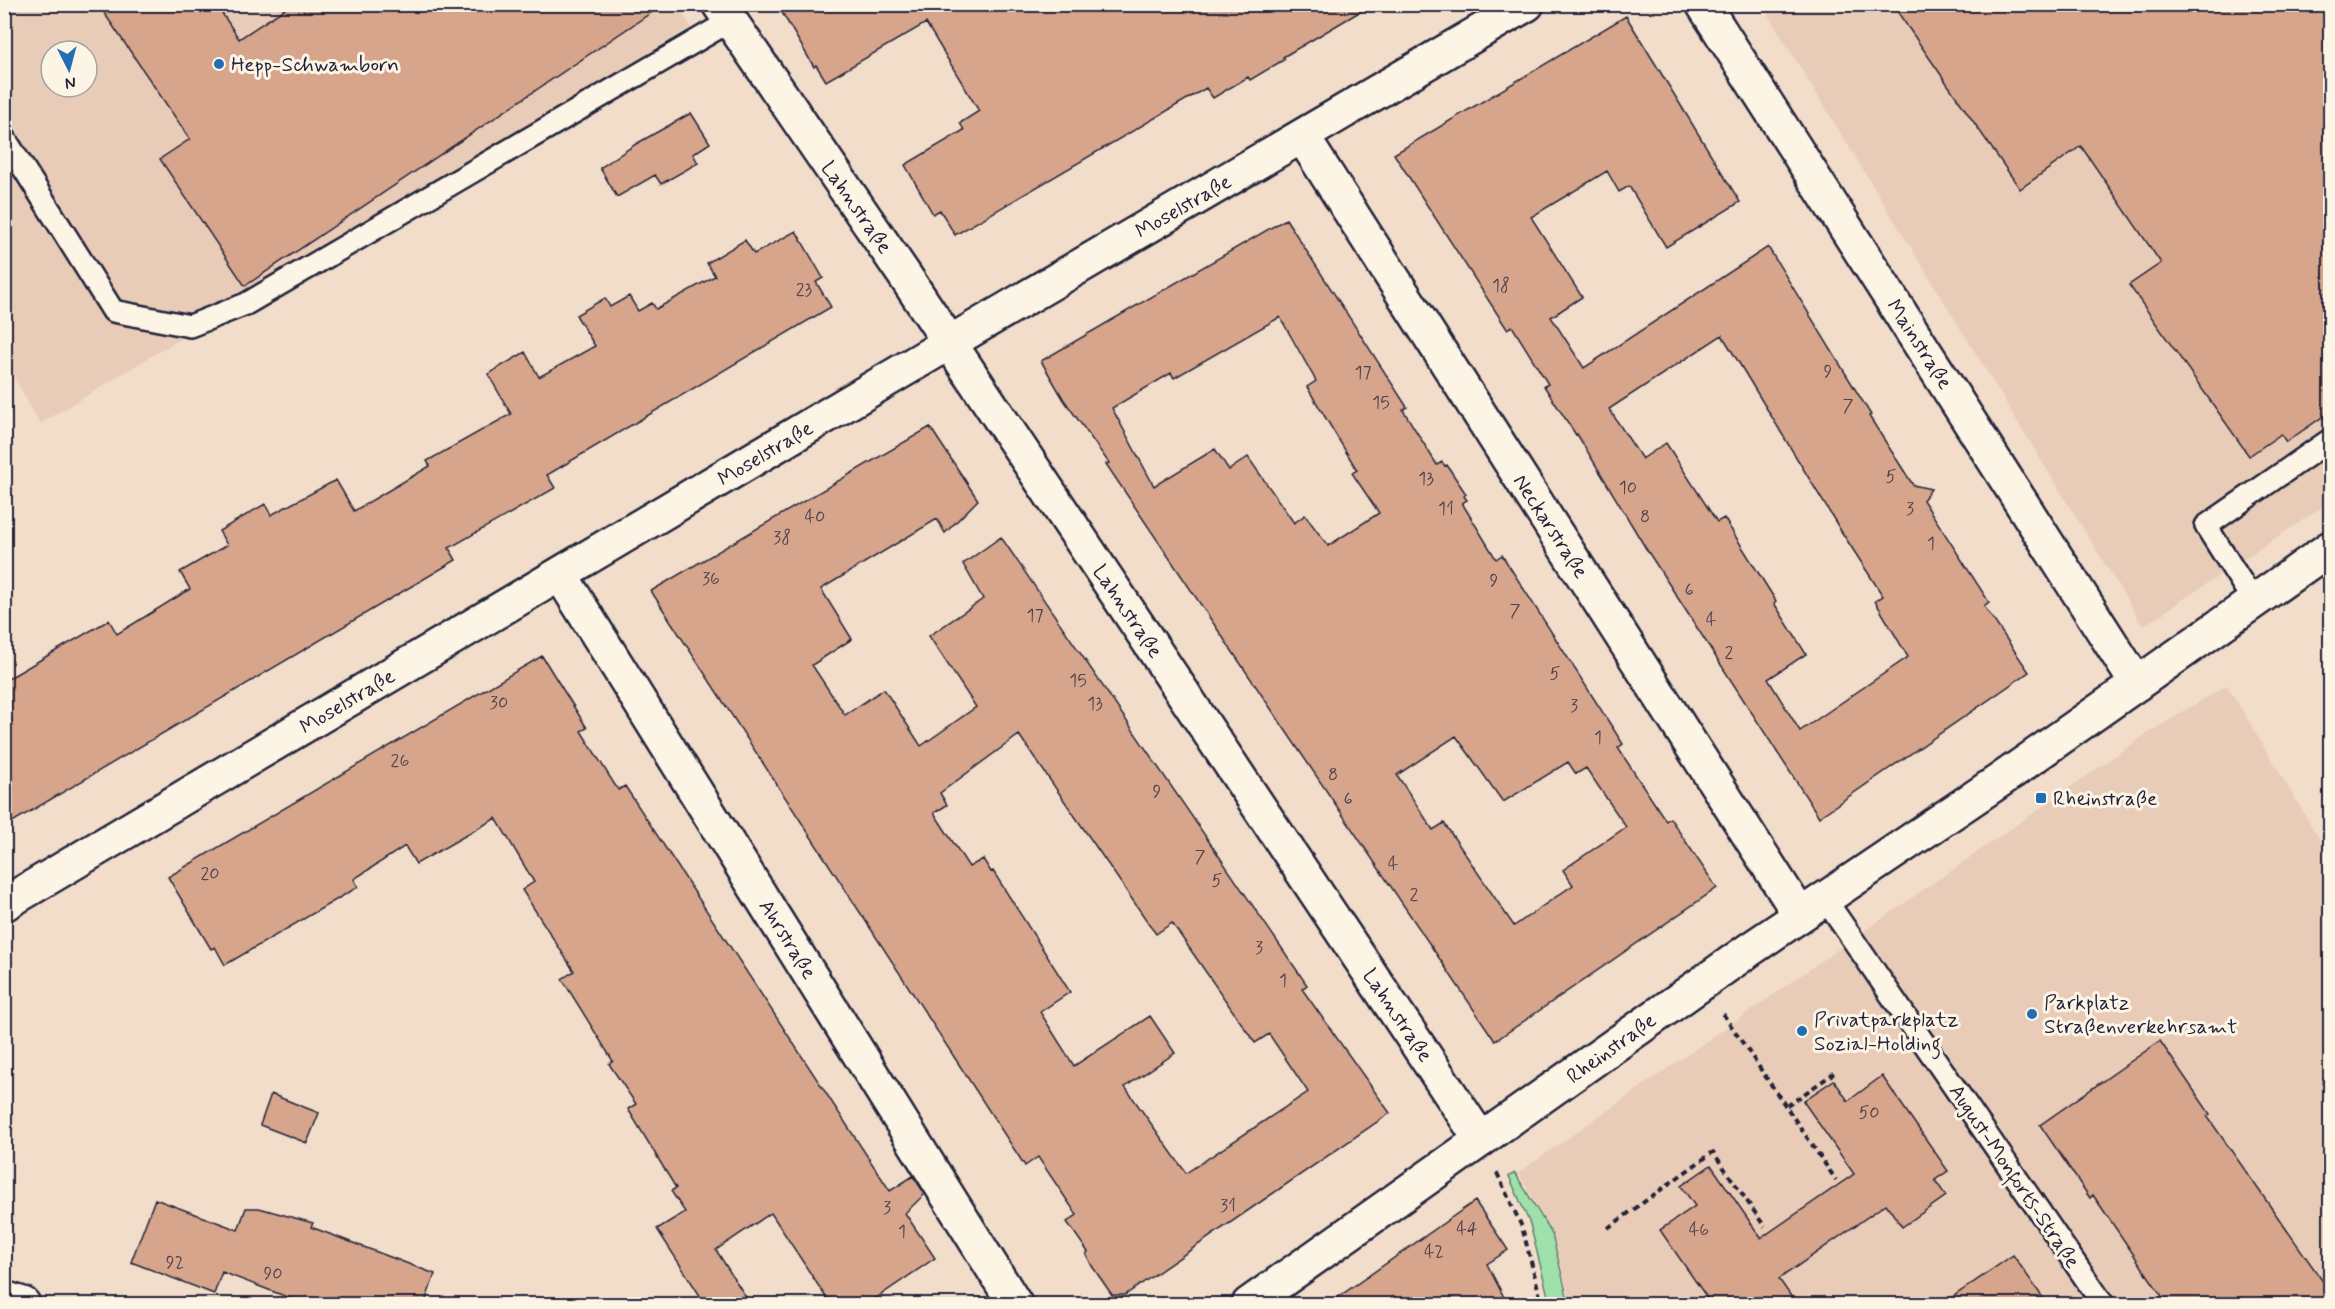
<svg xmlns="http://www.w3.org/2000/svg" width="2335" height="1309" font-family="Mynerve,sans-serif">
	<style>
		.built { fill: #e9ccb7; fill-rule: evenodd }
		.green { fill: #a0e1ab; stroke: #618273; stroke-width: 1.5 }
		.building { fill: #d7a58b; stroke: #22223b; stroke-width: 1.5; fill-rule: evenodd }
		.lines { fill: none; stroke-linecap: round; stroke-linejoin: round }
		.service-casing { stroke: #22223b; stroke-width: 26 }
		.minor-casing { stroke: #22223b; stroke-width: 38 }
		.secondary-casing { stroke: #22223b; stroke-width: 38 }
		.path { stroke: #22223b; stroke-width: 4; stroke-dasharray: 6 4.5; stroke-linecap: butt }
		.service { stroke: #fcf5e5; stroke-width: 21 }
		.minor { stroke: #fcf5e5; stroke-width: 33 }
		.secondary { stroke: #fcf5e5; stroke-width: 33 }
		.poi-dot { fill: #1f6fb2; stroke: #fcf5e5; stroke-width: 2 }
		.labels { text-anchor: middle; stroke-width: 6; stroke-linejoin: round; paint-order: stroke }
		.number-label { font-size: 18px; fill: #4f434f }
		.poi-label { font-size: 21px; fill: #22223b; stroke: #fcf5e5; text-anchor: start }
		.street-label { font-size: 21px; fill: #22223b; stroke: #fcf5e5 }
	</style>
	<rect width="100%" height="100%" fill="#f1ddca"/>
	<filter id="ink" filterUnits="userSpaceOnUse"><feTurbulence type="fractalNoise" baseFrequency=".0167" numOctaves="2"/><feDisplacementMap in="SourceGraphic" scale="12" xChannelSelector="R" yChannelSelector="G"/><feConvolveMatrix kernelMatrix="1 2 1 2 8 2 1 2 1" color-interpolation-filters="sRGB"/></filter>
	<g filter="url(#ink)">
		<!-- built -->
		<path class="built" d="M676,4l15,23 -651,397 -35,-64 -1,-355zM51,51h36v36h-36z
			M1762,5h568v497l-187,124z
			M2227,685l103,172v447h-759l-18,-71 -35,-60 630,-440z"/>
		<!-- green -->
		<path class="green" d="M1515,1173l37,61 17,70h-19l-20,-80 -21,-48z"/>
		<!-- building -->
		<path class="building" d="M98,4h118l23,35 53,-35h372l-419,282 -85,-127 30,-20z
			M777,4h596l-90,53 2,2 -35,21 -2,-3 -35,21 -7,-10 -251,147 -15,-25 -7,4 -28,-49 59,-35 -4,-7 19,-12 -53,-88 -100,58 -10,-16 -2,2z
			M1892,4h439v407l-45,31 -5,-8 -32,22 -120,-171 32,-22 -80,-117 -61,43z
			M1626,16l114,186 -74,45 -37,-61 -10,6 -12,-21 -76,46 51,80 -31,20 33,51 184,-121 103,168 -2,1 44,69 18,4 -8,11 66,102 -5,4 45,66 -210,145 -174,-270 -68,-113 -1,1 -32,-49 4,-2 -36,-58 -5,3 -113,-175zM1722,335l119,196 42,65 -8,5 33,56 -108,74 -32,-52 38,-25 -32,-51 2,-2 -52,-83 -7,4 -51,-79 -24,16 -33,-50z
			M691,113l19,30 -17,11 5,9 -37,21 -6,-9 -38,22 -17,-29 36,-24z
			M1286,219l121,188 -4,3 34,55 5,-3 3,4 2,-1 9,14 10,15 -2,2 3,4 -5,3 34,56 6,-4 121,189 -5,4 48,73 4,-3 47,70 -222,153 -389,-577 3,-1 -45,-63 -23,-39zM1280,317l36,64 -9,6 50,83 -5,3 27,40 -51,33 -23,-31 -11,8 -46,-66 -19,13 -14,-21 -61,37 -42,-78 59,-35 3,5zM1456,736l47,66 65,-40 8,12 10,-6 40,59 -63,43 10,15 -59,41 -70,-103 -11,7 -36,-55z
			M796,231l27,47 -7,4 15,25 -284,168 8,13 -106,60 7,12 -452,267v-146l105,-61 8,14 73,-45 -10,-17 47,-27 -8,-14 46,-27 6,11 65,-35 18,31 76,-45 -3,-5 84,-47 -23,-40 37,-22 14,25 56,-31 -19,-31 29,-17 5,9 19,-11 9,15 14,-8 4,6 59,-33 -8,-13 38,-23 9,14z
			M930,427l48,73 -33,33 -8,-14 -116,70 31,50 -40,26 33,50 39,-26 37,57 55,-39 -47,-71 54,-37 -20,-35 38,-27 306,448 -5,4 88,124 -265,182h-13l-20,-29 -6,-12 2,-2 -21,-30 10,-7 -39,-58 -13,9 -374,-575zM1019,735l137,199 16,-11 83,120 14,-9 39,58 -122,81 -61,-86 50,-34 -25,-37 -76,50 -34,-54 30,-20 -77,-121 -2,1 -8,-13 -14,8 -35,-54 13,-8 -7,-12z
			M542,656l45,72 -6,3 37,59 7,-4 265,405 23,-15 12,18 -20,19 30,45 -69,47h-35l-60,-92 -55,37 35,55h-45l-49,-76 28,-17 -14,-21 5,-3 -48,-79 8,-5 -27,-40 4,-3 -51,-82 12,-8 -52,-81 12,-8 -38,-64 -80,46 -11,-18 -51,33 4,8 -133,78 -10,-18 -4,2 -43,-72z
			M2160,1041l50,73 -3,2 124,177v12h-163l-75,-110 -3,3 -50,-73z
			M1882,1076l66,95 -13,9 11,16 -44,31 -16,-23 -107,75 18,26h-85l-52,-75 35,-24 -14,-20 30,-21 50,73 93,-64 -51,-73 31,-21 14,21z
			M271,1094l48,19 -12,30 -47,-18z
			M155,1199l83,31 8,-22h13l54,15 -2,4 124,47 -11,31h-116l-86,-33 -8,22 -83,-32z
			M1475,1201l33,49 -21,14 21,41h-181z
			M2013,1255l35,50h-107z"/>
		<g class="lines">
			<defs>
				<path id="service" d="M4,137l109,174 77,15 56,-22 484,-283
					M2254,602l-48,-76 124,-86
					M1825,899l278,405"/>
				<path id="minor" d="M719,4l186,272 576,864
					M1703,4l434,680
					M1302,136l498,779
					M560,574l455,730
					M4,904l945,-561 578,-339
					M1249,1304l500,-354 250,-169 331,-233"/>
				<path id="secondary" d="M4,1298l19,6"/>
			</defs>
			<!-- service casing -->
			<use href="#service" class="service-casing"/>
			<!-- minor casing -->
			<use href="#minor" class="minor-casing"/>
			<!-- secondary casing -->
			<use href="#secondary" class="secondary-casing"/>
			<!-- path -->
			<path class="path" d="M1723,1014l113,166
				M1787,1106l47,-33
				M1497,1173l25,54 20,77
				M1608,1228l105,-76 52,75"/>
			<!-- service -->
			<use href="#service" class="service"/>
			<!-- minor -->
			<use href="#minor" class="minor"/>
			<!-- secondary -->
			<use href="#secondary" class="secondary"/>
		</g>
	</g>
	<!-- markers -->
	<g class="poi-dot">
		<circle cx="219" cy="64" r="6"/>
		<rect x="2035" y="792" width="12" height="12" rx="3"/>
		<circle cx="2032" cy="1014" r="6"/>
		<circle cx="1802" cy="1031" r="6"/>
	</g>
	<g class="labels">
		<!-- number labels -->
		<g class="number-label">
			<text x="1501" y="291">18</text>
			<text x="804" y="295">23</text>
			<text x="1828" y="377">9</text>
			<text x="1363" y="378">17</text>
			<text x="1381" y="408">15</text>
			<text x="1848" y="411">7</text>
			<text x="1891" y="482">5</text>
			<text x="1426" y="484">13</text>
			<text x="1628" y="493">10</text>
			<text x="1446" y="514">11</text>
			<text x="1910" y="514">3</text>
			<text x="815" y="522">40</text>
			<text x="1645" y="522">8</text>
			<text x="782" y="543">38</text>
			<text x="1931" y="549">1</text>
			<text x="711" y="584">36</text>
			<text x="1494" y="586">9</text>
			<text x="1689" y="595">6</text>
			<text x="1515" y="616">7</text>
			<text x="1035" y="621">17</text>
			<text x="1711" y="625">4</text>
			<text x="1729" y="658">2</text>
			<text x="1555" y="679">5</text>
			<text x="1078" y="686">15</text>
			<text x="499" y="708">30</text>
			<text x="1095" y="709">13</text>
			<text x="1574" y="711">3</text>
			<text x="1598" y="743">1</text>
			<text x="400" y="766">26</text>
			<text x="1333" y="780">8</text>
			<text x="1157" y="797">9</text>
			<text x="1348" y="804">6</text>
			<text x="1200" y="862">7</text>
			<text x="1393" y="869">4</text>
			<text x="210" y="879">20</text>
			<text x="1217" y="886">5</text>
			<text x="1414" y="900">2</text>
			<text x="1259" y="953">3</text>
			<text x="1283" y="986">1</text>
			<text x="1869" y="1118">50</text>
			<text x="1228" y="1211">31</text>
			<text x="887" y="1213">3</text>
			<text x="1467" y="1234">44</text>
			<text x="1699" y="1235">46</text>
			<text x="902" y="1237">1</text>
			<text x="1434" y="1257">42</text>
			<text x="175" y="1268">92</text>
			<text x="273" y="1279">90</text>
		</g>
		<!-- poi labels -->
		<g class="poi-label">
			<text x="231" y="71">Hepp-Schwamborn</text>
			<text x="2053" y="805">Rheinstraße</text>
			<text x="2044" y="1009">Parkplatz<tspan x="2044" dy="24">Straßenverkehrsamt</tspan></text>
			<text x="1814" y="1026">Privatparkplatz<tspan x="1814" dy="24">Sozial-Holding</tspan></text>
		</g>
		<!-- street labels -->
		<g class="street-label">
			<text transform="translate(1183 206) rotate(-30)" y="7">Moselstraße</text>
			<text transform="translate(857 207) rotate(55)" y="7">Lahnstraße</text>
			<text transform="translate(1920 344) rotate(57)" y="7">Mainstraße</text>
			<text transform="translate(765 453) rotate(-31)" y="7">Moselstraße</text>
			<text transform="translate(1551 526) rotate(57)" y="7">Neckarstraße</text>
			<text transform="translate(1128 611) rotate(56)" y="7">Lahnstraße</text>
			<text transform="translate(347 701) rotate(-31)" y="7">Moselstraße</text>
			<text transform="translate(788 939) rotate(58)" y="7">Ahrstraße</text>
			<text transform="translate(1398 1015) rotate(56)" y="7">Lahnstraße</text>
			<text transform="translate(1611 1048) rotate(-36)" y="7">Rheinstraße</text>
			<text transform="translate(2015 1176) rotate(56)" y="7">August-Monforts-Straße</text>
		</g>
	</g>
	<!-- margin -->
	<rect width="2335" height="1309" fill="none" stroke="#fcf5e5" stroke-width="24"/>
	<rect x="12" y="12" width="2311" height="1285" fill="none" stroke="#22223b" stroke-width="2" filter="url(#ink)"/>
	<!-- north arrow -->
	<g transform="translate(69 69) rotate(174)"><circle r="28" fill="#fcf5e5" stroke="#a5a1a1" stroke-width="1.5"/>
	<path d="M0-4.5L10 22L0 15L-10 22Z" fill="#1f6fb2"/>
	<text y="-9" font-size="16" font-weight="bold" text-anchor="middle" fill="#22223b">N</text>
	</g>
</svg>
